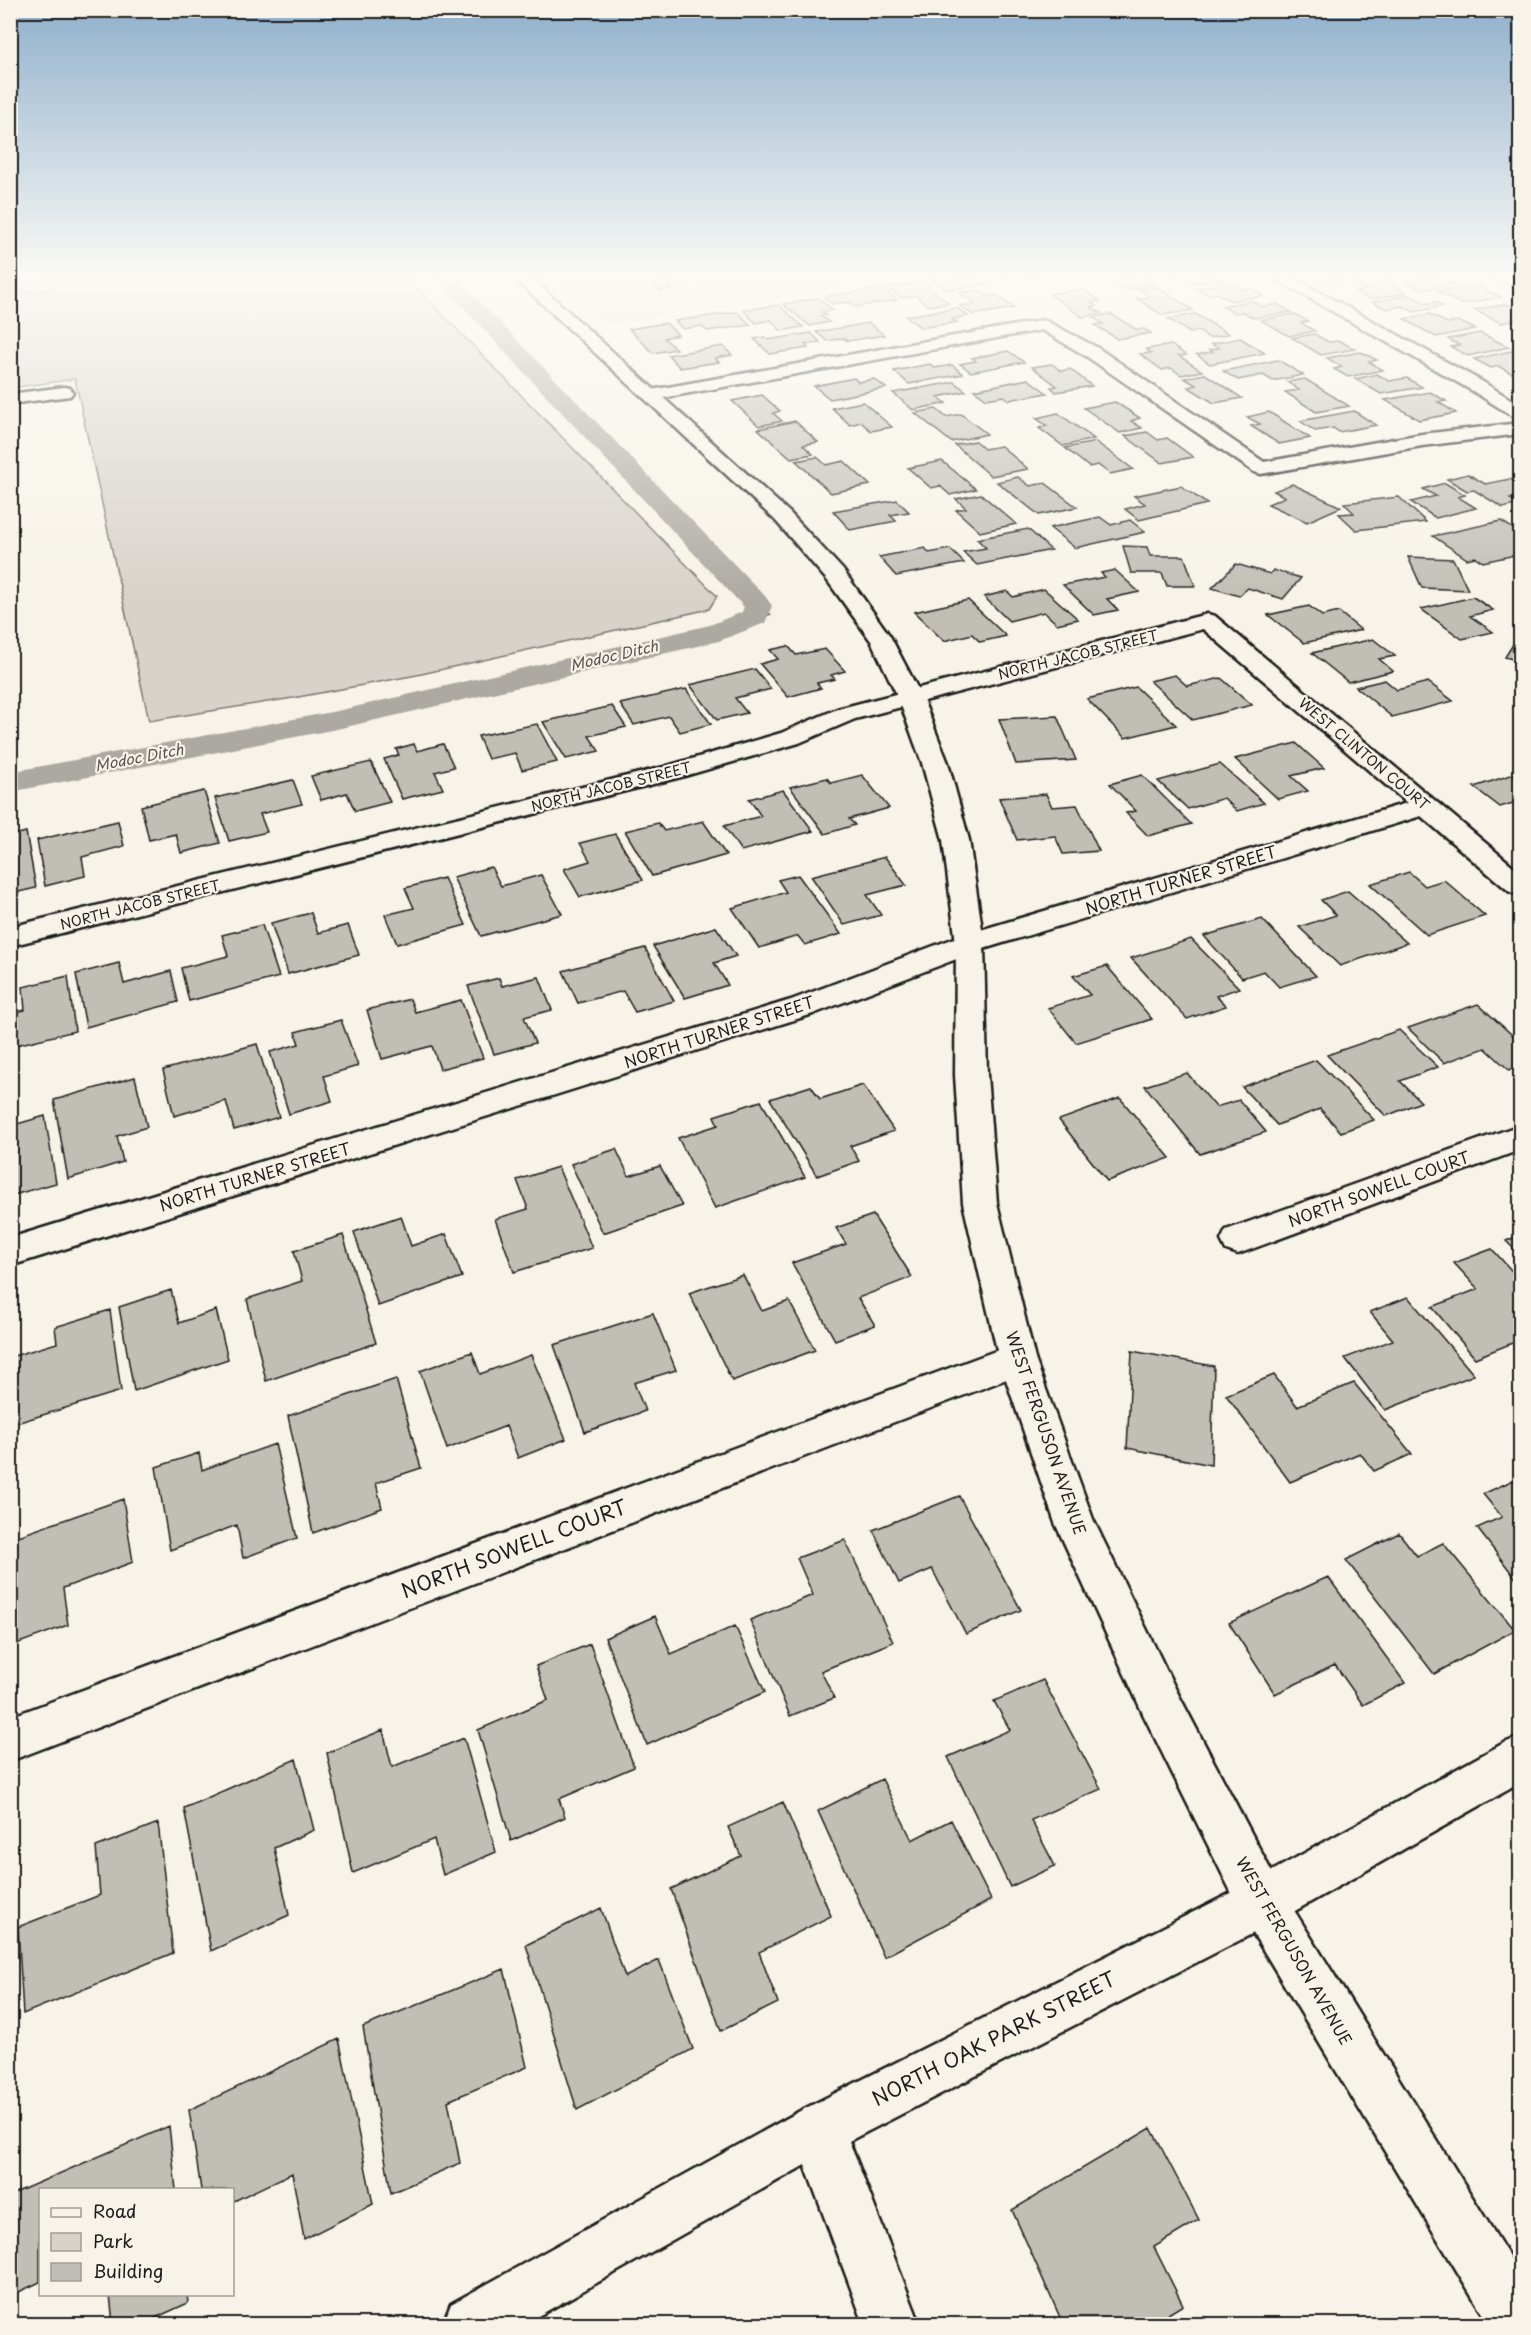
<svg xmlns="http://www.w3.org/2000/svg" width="1531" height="2335" font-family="'Playpen Sans',sans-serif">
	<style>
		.built { fill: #e6e3d9 }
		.green { fill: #d7d3cb; stroke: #7a7874; stroke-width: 1.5 }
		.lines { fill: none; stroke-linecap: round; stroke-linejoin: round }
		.stream { fill: #72716c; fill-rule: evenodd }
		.canal { fill: #aca9a2; fill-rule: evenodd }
		.building { fill: #c0beb5; stroke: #1c1c1c; stroke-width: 1.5 }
		.street-casing { stroke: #1c1c1c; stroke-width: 5 }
		.secondary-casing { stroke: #1c1c1c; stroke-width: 5 }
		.street { fill: #f7f3e8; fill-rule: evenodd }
		.secondary { fill: #f7f3e8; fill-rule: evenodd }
		.labels { text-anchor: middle; stroke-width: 4.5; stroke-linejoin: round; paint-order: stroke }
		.far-street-label { font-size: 14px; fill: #1c1c1c; stroke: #f7f3e8 }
		.far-water-label { font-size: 15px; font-style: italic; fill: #565452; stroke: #f7f3e8 }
		.street-label { font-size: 16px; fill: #1c1c1c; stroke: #f7f3e8 }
		.near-street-label { font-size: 20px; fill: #1c1c1c; stroke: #f7f3e8 }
	</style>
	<rect width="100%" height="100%" fill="#f7f3e8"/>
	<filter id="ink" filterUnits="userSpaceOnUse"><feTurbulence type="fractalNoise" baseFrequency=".0167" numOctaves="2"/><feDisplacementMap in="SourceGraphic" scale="12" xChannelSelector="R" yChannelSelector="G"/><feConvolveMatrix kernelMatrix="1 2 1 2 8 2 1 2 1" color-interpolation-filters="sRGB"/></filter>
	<g filter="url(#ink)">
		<!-- built -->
		<path class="built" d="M10,273h37l5,16 -41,6z
			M548,273h380l-322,52z"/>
		<!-- green -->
		<path class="green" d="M47,273h355l315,323 -8,13 -292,66 -124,23 -144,23 -74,-342 -64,9v-93l41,-6z"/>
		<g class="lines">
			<!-- stream -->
			<path class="stream" d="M755,611l13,1 4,2c-4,4 -12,2 -17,1z"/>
			<!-- canal -->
			<path class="canal" d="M431,273h21l313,323 7,10 -7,17 -46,18 -382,88 -327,63v-20l327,-61 373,-86 32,-13 2,-5z"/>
		</g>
		<!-- building -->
		<path class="building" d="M643,273h68l6,5 -48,8 3,3 -11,2z
			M965,273h26l5,3 -16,3 8,5 -41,6 -15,-12z
			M1000,273h65l2,2 -27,4 -8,-5 -23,4z
			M1112,273h23l19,12 -30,5 -23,-15z
			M1167,273h48l10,6 -33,5 -13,-9 -7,1z
			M1325,273h42l6,3 -38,7 -15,-7 8,-1z
			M1413,273h35l5,3 -10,2 13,5 -33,7 -19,-10 7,-1 -7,-4z
			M1381,279l26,14 -37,6 -14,-7 11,-2 -12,-6z
			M922,282l27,21 -21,3 -12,-10 -15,2 -14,-11z
			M1230,282l14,8 7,-2 13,8 -33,5 -14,-8 -8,2 -12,-7z
			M1473,285l29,12 -41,7 -24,-13z
			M1157,287l36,23 -31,5 -25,-16 12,-2 -9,-7z
			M881,288l16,12 -42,7 -5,-5 -18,2 -8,-7z
			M1083,289l17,12 -9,1 5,4 -5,1 10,6 -19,4 -32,-23z
			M979,290l8,6 8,-1 20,13 -42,7 -13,-9 15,-2 -15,-11z
			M1409,295l19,9 7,-2 8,4 -29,6 -12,-6 -16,3 -14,-7z
			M818,298l15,12 -11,2 4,3 -5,1 8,6 -19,4 -27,-22z
			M1252,301l10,6 16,-3 13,8 -37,6 -11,-6 -9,1 -12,-7z
			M1506,304l14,4v11l-19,4 -27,-13z
			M779,305l24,22 -22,4 -10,-11 -15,3 -13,-13z
			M957,308l11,8 -16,3 5,3 -36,6 -15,-12z
			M737,312l14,13 -44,6 -6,-5 -18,3 -8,-8z
			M1111,314l26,16 7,-1 7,4 -34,6 -22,-14 8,-1 -10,-7z
			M1195,314l34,20 -20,4 -11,-7 -8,2 -22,-14z
			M1294,314l14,7 -7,2 14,8 -26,5 -28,-16z
			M1429,314l18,9 11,-2 17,8 -39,8 -32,-18z
			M666,323l12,12 -14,3 12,11 -23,4 -24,-24z
			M869,323l15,12 -36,6 -5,-3 -16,3 -11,-9z
			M811,333l9,9 -15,2 3,4 -38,6 -16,-15 11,-2 3,3z
			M1480,333l29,14 -41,9 -17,-9 8,-2 -11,-6z
			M1314,334l15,8 11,-1 15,8 -34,6 -29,-17z
			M1240,338l25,15 -55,11 -13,-9 16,-3 -4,-2 10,-2 -8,-4z
			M1171,345l15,10 -7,1 23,15 -21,4 -10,-7 -9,2 -22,-16 11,-1 -5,-4z
			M723,346l9,9 -17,3 4,4 -39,6 -12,-13z
			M1516,350l4,3v18l-9,2 -13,-7 -7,2 -17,-9z
			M1008,351l16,11 -53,10 -11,-8 16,-3 -4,-3z
			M1361,352l16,8 -8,2 14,8 -35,7 -14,-8 8,-2 -15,-9z
			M1278,360l25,15 -30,6 -10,-6 -25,5 -15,-9z
			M930,364l5,4 17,-3 11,9 -54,10 -15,-13z
			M1052,364l9,7 9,-2 22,17 -36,6 -5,-5 6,-1 -25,-19z
			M1205,374l37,24 -28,5 -26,-16 8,-2 -12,-7z
			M1377,374l12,7 18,-3 15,9 -41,7 -26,-15z
			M854,378l4,4 16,-3 12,9 -56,11 -16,-13z
			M1028,379l19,14 -38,7 -5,-4 -17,3 -13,-9z
			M1305,379l44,27 -33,6 -31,-20 14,-2 -12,-8z
			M954,382l12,9 -28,6 8,6 -33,7 -20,-17z
			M1430,392l16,9 -8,1 18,11 -37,7 -34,-20z
			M762,395l18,16 -7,2 9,8 -23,5 -27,-25z
			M863,402l29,25 -21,4 -10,-9 -11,3 -18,-17z
			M1115,402l25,16 -9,3 11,7 -22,5 -36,-25z
			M936,409l10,8 15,-3 26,20 -36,8 -36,-29z
			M1354,411l22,14 -37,7 -6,-4 -18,3 -15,-10z
			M1269,412l41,26 -31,6 -28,-18 9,-2 -13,-7z
			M1058,413l36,26 -31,7 -24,-18 8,-2 -11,-8z
			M795,421l23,21 -15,3 10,9 -22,4 -33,-29z
			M1147,432l11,8 9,-2 26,19 -31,6 -37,-27z
			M975,441l9,8 17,-3 27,23 -37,7 -36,-31z
			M1096,442l37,27 -23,5 -12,-9 -9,2 -24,-19z
			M817,457l9,8 18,-4 26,24 -39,8 -35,-32z
			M942,461l34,28 -26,6 -10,-9 -9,2 -23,-20z
			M1468,474l17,10 25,-5 10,6v11l-10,3 9,5 -16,4 -29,-18 -7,1 -20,-12z
			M1018,477l12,9 15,-3 32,24 -38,8 -42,-33z
			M1445,483l20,12 -7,2 18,11 -40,10 -25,-16 25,-6 -13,-7z
			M1292,484l49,23 -34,15 -39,-18 17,-7 -11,-6z
			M1181,486l26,18 -68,16 -14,-11 20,-5 -11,-8z
			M981,494l35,30 -36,8 -24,-22 10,-2 -10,-9z
			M1399,497l27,25 -70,8 -17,-16 15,-1 -10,-10z
			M897,500l12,12 -19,3 6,6 -46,9 -17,-19z
			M1100,517l11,8 19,-5 15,12 -70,16 -25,-20z
			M1501,521l19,12v13h-2l2,8 -37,8 -8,-5 -8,2 -34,-23z
			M1028,529l23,21 -74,15 -14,-13 23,-4 -9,-9z
			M1123,546l24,1 3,9h34l11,30h-28l-5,-13h-31z
			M925,548l4,5 21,-4 14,14 -68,13 -17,-19z
			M1408,557l45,2 15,31 -46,-2z
			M1236,564l34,10 3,-4 28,8 -18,21 -35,-11 -9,8 -27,-8z
			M1115,570l24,22 -32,7 11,11 -24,5 -31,-30 42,-8 -4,-4z
			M1044,589l34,30 -21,5 -13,-12 -35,9 -25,-24 23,-6 6,6z
			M1473,597l20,13 -23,6 23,16 -31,7 -41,-30z
			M968,600l38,36 -26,6 -8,-8 -28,7 -30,-29z
			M1309,606l13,10 17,-4 22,18 -57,13 -36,-28z
			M1520,633v28l-15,-4z
			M1373,639l22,17 -16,3 14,12 -45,11 -36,-29z
			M788,646l8,9 29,-6 20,22 -14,4 4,4 -18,4 4,5 -33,9 -28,-33 18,-5 -8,-9z
			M755,669l16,20 -36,9 12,15 -30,7 -27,-35z
			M1175,675l12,11 34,-8 31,27 -59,15 -43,-39z
			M1385,680l12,10 31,-8 25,19 -61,16 -36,-30z
			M1136,687l40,38 -51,13 -38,-39z
			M686,689l25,35 -31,8 -11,-16 -35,9 -14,-21z
			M612,706l14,21 -37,9 10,15 -33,8 -23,-37z
			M1057,716l19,44 -60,4 -17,-45z
			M537,724l20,38 -35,8 -7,-17 -27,6 -10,-23z
			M1296,743l28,25 -33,8 17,15 -30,8 -43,-40z
			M414,744l3,7 26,-7 11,23 -19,5 8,17 -41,10 -18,-40 15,-4 -3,-6z
			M371,762l19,40 -35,9 -8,-18 -26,7 -10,-24z
			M1220,764l44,39 -27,8 -13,-13 -36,11 -30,-28z
			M1520,772v29l-20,6 -26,-20z
			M862,775l27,33 -40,11 6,6 -30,9 -35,-47 37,-9 4,5z
			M1142,775l49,49 -43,12 -22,-23 10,-2 -26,-27z
			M293,780l9,24 -42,10 7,18 -38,9 -14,-43z
			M783,790l30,41 -72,20 -17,-25 37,-10 -12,-17z
			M204,791l16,52 -39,10 -5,-19 -27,6 -8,-34z
			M1046,794l6,13 25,-2 22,46 -36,3 -8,-18 -38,4 -18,-42z
			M118,821l6,25 -42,11 3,19 -40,10 -8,-46z
			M703,821l23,34 -74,21 -27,-45 33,-8 6,8z
			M26,832l10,56 -26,6v-58z
			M615,834l28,46 -63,17 -16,-28 26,-8 -10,-18z
			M885,857l21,28 -39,10 14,20 -37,10 -33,-49z
			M491,867l10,19 40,-11 21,39 -81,22 -28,-59z
			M1409,872l16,14 19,-6 41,36 -58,19 -57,-51z
			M798,875l43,59 -36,11 -7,-9 -39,12 -27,-40 54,-16 -8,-12z
			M444,878l22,47 -69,19 -12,-29 29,-7 -9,-20z
			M1348,891l59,52 -67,23 -41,-39 37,-12 -15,-15z
			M311,913l7,20 30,-8 11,30 -71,19 -17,-51z
			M1262,919l54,57 -37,11 -15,-16 -22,7 -38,-42z
			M262,925l17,52 -90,24 -8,-33 47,-12 -6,-21z
			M716,927l20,29 -22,7 14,22 -43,13 -32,-52z
			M1191,939l48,49 -23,8 10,10 -39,13 -56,-61z
			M645,948l29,53 -39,11 -12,-21 -45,12 -15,-32z
			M119,963l5,21 47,-13 7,31 -92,25 -10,-53z
			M1107,966l45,53 -76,24 -28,-35 42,-13 -17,-19z
			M68,976l7,55 -63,15 1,12h-3v-44l15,-4 -2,-23z
			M539,977l13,33 -28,7 11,26 -41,11 -26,-68 31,-8 3,8z
			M410,999l5,13 46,-12 22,58 -43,11 -8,-23 -50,13 -15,-49z
			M1478,1004l42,38v24l-11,4 -24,-22 -41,15 -36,-35z
			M341,1020l17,46 -34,10 8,25 -43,13 -19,-62 29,-8 -4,-12z
			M1399,1030l39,37 -38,14 21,21 -35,14 -59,-61z
			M257,1044l22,73 -45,13 -8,-29 -52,15 -11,-46z
			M1316,1060l58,60 -33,12 -21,-23 -43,16 -35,-38z
			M1187,1073l29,34 23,-7 27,32 -66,22 -55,-68z
			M135,1077l12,50 -30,9 6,26 -55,17 -14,-79z
			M863,1085l31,46 -44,15 9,15 -42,15 -47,-77 41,-13 9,13z
			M1120,1098l50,60 -63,23 -48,-61z
			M761,1101l44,76 -90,31 -37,-70 40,-13 -4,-9z
			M45,1116l11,67 -46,13v-70z
			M616,1149l13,27 31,-10 22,40 -79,27 -32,-69z
			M558,1167l34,81 -78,24 -19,-53 33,-10 -11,-29z
			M873,1215l39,62 -54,21 17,27 -40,15 -43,-77 54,-19 -10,-16z
			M401,1216l10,30 35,-12 16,43 -84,29 -24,-74z
			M343,1235l33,108 -110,38 -19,-82 55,-18 -8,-30z
			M1520,1235v20l-14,-14z
			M1492,1249l28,31v60l-45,18 -43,-51 46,-18 -24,-26z
			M743,1275l19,36 27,-10 26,49 -83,31 -43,-88z
			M171,1290l8,33 37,-13 12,49 -94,32 -15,-84z
			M1408,1297l66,78 -89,35 -40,-52 48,-18 -23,-28z
			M110,1310l11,81 -111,34v-68l47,-14 -2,-16z
			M653,1313l23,57 -42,13 11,28 -60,21 -31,-87z
			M1132,1351l82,15 -3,99 -84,-17z
			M472,1352l8,22 51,-19 35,84 -48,19 -12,-32 -59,23 -27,-78z
			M1274,1375l23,31 57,-23 58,71 -38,17 -14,-18 -70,29 -64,-87z
			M396,1379l25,89 -45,15 6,25 -69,25 -25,-117z
			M275,1444l22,94 -54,20 -6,-33 -67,25 -14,-83 43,-14 3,17z
			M1520,1477v107l-43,-56 25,-11 -19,-23z
			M959,1496l62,114 -55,24 -34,-65 -33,14 -26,-53z
			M123,1499l10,63 -70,26 5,37 -57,21 -1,-107z
			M1399,1533l18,23 26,-13 72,87 -81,44 -88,-114z
			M845,1540l48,102 -72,29 13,27 -44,18 -40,-96 63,-25 -16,-37z
			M1328,1577l77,106 -42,22 -28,-40 -60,29 -46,-71z
			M655,1616l16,38 64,-28 30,66 -118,53 -42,-107z
			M590,1644l44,123 -75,32 6,18 -54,24 -33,-111 70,-30 -12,-34z
			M1043,1680l58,109 -70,31 24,46 -45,21 -62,-130 62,-27 -16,-29z
			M383,1730l9,37 72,-29 32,114 -53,23 -9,-36 -81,34 -26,-120z
			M296,1759l18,71 -40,18 15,67 -78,36 -27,-143z
			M882,1779l30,61 39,-20 40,80 -107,57 -66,-146z
			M783,1802l48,114 -72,36 19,51 -57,28 -50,-142 70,-33 -13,-29z
			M158,1823l15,130 -150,61 -5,-87 82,-32 -4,-48z
			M601,1908l24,69 34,-17 34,89 -116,61 -51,-165z
			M504,1969l23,98 -79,34 12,62 -69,30 -28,-166z
			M339,2039l34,165 -69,35 -12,-66 -60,29v-12h-31l-12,-80z
			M169,2126l7,64h-136v92l-30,14v-101z
			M1151,2128l48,92 -45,27 29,58 -31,19h-89l-51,-114z
			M110,2294h77l1,9 -46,21h-29z"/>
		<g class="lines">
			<defs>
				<path id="street" d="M1265,273h20l198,109 37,23v13l-6,-1 -43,-27z
					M1489,273h20l11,6v11z
					M1044,320l54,28 166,114 158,-28 98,-11v11l-98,12 -161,28 -7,-2 -168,-116 -44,-26 -391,70 -6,-1 -3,-4 3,-4 6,-1z
					M64,387l6,1 3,4 -3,4 -60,8v-10z
					M1207,614l8,2 305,256v23l-10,-3 -89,-76 -441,134 -167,64 -803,252v-28l781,-238 169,-64 447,-133 -204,-174 -348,90 -56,24 -118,34 -671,169v-19l654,-160 117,-34 56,-24z
					M1520,1125v25l-282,104 -12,-4 -5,-10 5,-10z
					M1017,1343l13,5 5,11 -5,11 -1020,391v-44z
					M1520,1737v46l-241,137 -430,221 71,183h-56l-59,-159 -281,159h-81l8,-20 349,-193 445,-225 259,-143z"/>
				<path id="secondary" d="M509,273h17l263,239 54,58 47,66 32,61 26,66 21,77 15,103 3,132 10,128 38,156 58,160 81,167 105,200 241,388v50h-31l-244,-404 -101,-204 -89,-193 -56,-164 -36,-156 -8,-128 1,-132 -13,-103 -21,-77 -24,-66 -27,-56 -44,-61 -52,-60z"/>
			</defs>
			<!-- street casing -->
			<use href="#street" class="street-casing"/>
			<!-- secondary casing -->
			<use href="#secondary" class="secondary-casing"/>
			<!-- street -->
			<use href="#street" class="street"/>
			<!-- secondary -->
			<use href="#secondary" class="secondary"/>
		</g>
	</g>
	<!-- sky -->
	<linearGradient id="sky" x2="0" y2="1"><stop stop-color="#90b0cc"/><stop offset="0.46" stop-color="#fbfaf5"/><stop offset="1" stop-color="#fbfaf5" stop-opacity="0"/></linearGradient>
	<rect width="1531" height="600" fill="url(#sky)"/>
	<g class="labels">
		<!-- far-street labels -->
		<g class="far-street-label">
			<text transform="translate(1078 655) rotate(-14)" y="5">NORTH JACOB STREET</text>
			<text transform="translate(1364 754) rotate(40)" y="5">WEST CLINTON COURT</text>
			<text transform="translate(611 787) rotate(-14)" y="5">NORTH JACOB STREET</text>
			<text transform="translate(140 905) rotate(-14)" y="5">NORTH JACOB STREET</text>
		</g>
		<!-- far-water labels -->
		<g class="far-water-label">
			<text transform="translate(614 656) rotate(-13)" y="5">Modoc Ditch</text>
			<text transform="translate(139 758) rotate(-11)" y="5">Modoc Ditch</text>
		</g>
		<!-- street labels -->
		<g class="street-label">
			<text transform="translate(1181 880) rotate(-17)" y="6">NORTH TURNER STREET</text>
			<text transform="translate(719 1032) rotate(-18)" y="6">NORTH TURNER STREET</text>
			<text transform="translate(255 1177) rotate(-17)" y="6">NORTH TURNER STREET</text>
			<text transform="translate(1379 1189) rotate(-20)" y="6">NORTH SOWELL COURT</text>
			<text transform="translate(1046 1433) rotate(71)" y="6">WEST FERGUSON AVENUE</text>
			<text transform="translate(1294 1951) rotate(60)" y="6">WEST FERGUSON AVENUE</text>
		</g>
		<!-- near-street labels -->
		<g class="near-street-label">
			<text transform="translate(514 1549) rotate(-21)" y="7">NORTH SOWELL COURT</text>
			<text transform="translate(994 2039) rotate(-27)" y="7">NORTH OAK PARK STREET</text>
		</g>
	</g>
	<!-- margin -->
	<rect width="1531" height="2335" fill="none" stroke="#f7f3e8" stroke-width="36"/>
	<rect x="18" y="18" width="1495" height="2299" fill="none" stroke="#1c1c1c" stroke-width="2" filter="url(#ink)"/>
	<!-- legend -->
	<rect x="39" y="2188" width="195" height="108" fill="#f7f3e8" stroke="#9f9d96" stroke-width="1.5"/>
	<rect x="51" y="2208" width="30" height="9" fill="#f7f3e8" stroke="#9f9d96" stroke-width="1.5"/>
	<text x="93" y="2218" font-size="18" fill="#1c1c1c">Road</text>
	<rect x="51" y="2233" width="30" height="18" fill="#d7d3cb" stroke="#9f9d96" stroke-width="1.5"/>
	<text x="93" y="2248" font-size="18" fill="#1c1c1c">Park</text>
	<rect x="51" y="2263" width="30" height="18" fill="#c0beb5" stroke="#9f9d96" stroke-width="1.5"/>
	<text x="93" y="2278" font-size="18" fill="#1c1c1c">Building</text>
</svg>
